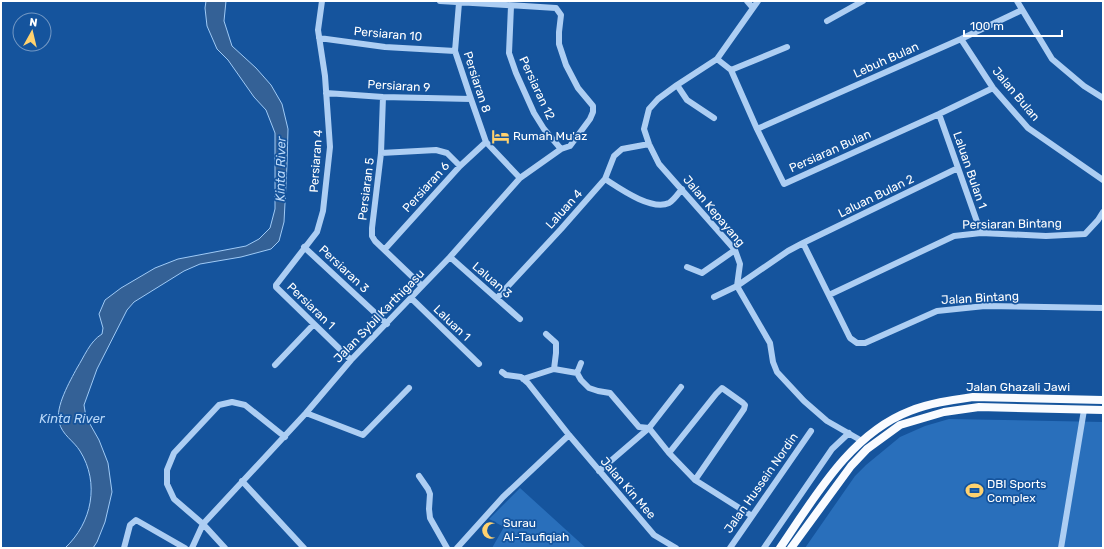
<svg xmlns="http://www.w3.org/2000/svg" width="1104" height="549" font-family="Rubik,sans-serif">
	<style>
		.green { fill: #296fbb }
		.water { fill: #346196; stroke: #9fcaf6 }
		.lines { fill: none; stroke-linecap: round; stroke-linejoin: round }
		.minor { stroke: #adcef3; stroke-width: 6 }
		.major { stroke: #f9fbff; stroke-width: 8 }
		.labels { text-anchor: middle; stroke-width: 3.5; stroke-linejoin: round; paint-order: stroke }
		.street-label { font-size: 12px; fill: #fff; stroke: #15549d }
		.poi-label { font-size: 12px; fill: #fff; stroke: #15549d; text-anchor: start }
		.water-label { font-size: 13px; font-style: italic; fill: #b9d8f9; stroke: #15549d }
	</style>
	<rect width="100%" height="100%" fill="#15549d"/>
	<!-- green -->
	<path class="green" d="M949,419l154,3v126h-298l50,-72 11,-11 34,-28 25,-11z
		M520,488l66,60h-94l12,-21 -15,-8z"/>
	<!-- water -->
	<path class="water" d="M206,1h20l-2,20 8,25 24,22 15,17 11,19 6,25 -1,36 -3,57 -5,19 -8,8 -30,8 -41,7 -16,7 -50,31 -7,8 -30,59 -13,36 2,12 13,23 9,23 4,29 -7,30 -8,20 -4,6h-28c27,-25 35,-65 15,-97 -6,-10 -18,-16 -21,-29 -4,-15 11,-41 18,-54 7,-11 13,-27 25,-34l1,-6 -4,-14 6,-14 16,-12 34,-20 23,-9 68,-13 13,-7 11,-11 5,-19v-76l-9,-23 -12,-13 -26,-37 -11,-11 -10,-23 -2,-18z"/>
	<g class="lines">
		<!-- minor -->
		<path class="minor" d="M322,1l-4,29 7,46 5,71 -7,64 -6,21 -41,53v2l75,73
			M747,1l6,7
			M758,1l-41,58 -40,26 -19,14 -9,10 -5,20 5,15 10,20 76,86 5,14 -3,22 33,57 3,19 4,10 27,29 23,20 35,20
			M1017,1l35,58 32,27 19,12
			M459,3l-4,48 16,48 15,43 34,36
			M511,6l-2,47 7,20 18,40 10,16 17,20
			M827,21l36,-20
			M319,38l66,9 70,4
			M961,39l32,49 35,40 75,52
			M717,59l14,11 26,59 27,55 155,-70 54,-26
			M731,70l56,-23
			M677,85l10,15 27,18
			M326,93l57,4 88,2
			M383,97l-2,56 -9,75v8l3,5 47,45
			M939,114l42,119
			M757,129l204,-90 61,-29
			M381,153l55,-3 11,3 13,13
			M605,179c14,9 46,32 64,24 5,-3 9,-9 13,-14
			M803,243l47,95 7,5h8l72,-32 48,-5 118,2
			M304,247l83,77
			M385,249l75,-83 26,-24
			M450,257l70,62
			M687,267l15,6 33,-23
			M829,295l125,-59 27,-3 65,3 39,-2 13,-14 5,-8
			M714,297l23,-11 51,-35 15,-8 155,-75
			M411,298l68,66
			M497,298l64,-69 44,-50 9,-23 8,-7 27,-5
			M546,334l10,9v10l-2,16
			M581,363l-4,10 4,7 8,8 9,3 12,2 29,34 10,1 20,25 26,27 57,36
			M275,365l39,-41
			M502,372l4,3 15,2 7,6 41,52 85,100 22,13
			M523,379l31,-10 23,4
			M306,413l57,22 46,-47
			M669,453l47,-59 6,-6 21,15 2,2 -1,4 -49,71
			M599,471l50,-43 32,-41
			M419,476l9,13 2,5 -1,15 1,9 17,30
			M242,481l62,67
			M124,548l6,-23 6,-5 49,28
			M192,548l11,-24 103,-111 45,-53 99,-103 70,-79 41,-29 9,-3 20,-27 3,-7v-6l-15,-18 -12,-23 -7,-21v-12l2,-17 -5,-7 -116,-7
			M225,548l-22,-24 -29,-25 -7,-15v-14l7,-17 45,-48 13,-3 13,3 40,32
			M457,548l46,-51 66,-62
			M730,548l81,-117
			M764,548l68,-99 17,-16
			M1061,548l23,-138"/>
		<!-- major -->
		<path class="major" d="M780,548c35,-51 70,-114 130,-137 20,-8 42,-11 63,-14l130,3
			M791,548l60,-82 16,-17 33,-24 44,-13 35,-5 124,3"/>
	</g>
	<!-- icons -->
	<defs>
		<symbol id="hotel-bare" viewBox="-9 -9 18 18"><path d="M-6-4.5h1.5V1H6V5H4.5V3h-9V5H-6ZM-4 0a1.8 1.8 0 1 1 3.6 0ZM.5 0V-2.5h3Q6-2.5 6 0Z" fill="#ffd26f" stroke="#15549d" stroke-width="2.5" paint-order="stroke"/></symbol>
		<symbol id="stadium-bare" viewBox="-9 -9 18 18"><path d="M0-5a6.5 5 0 1 0 0 10a6.5 5 0 1 0 0-10ZM-3.5-1.8h7v3.6h-7Z" fill="#ffd26f" stroke="#15549d" stroke-width="2.5" paint-order="stroke"/></symbol>
		<symbol id="mosque-bare" viewBox="-9 -9 18 18"><path d="M3.5-4.9A6 6 0 1 0 3.5 4.9A5 5 0 1 1 3.5-4.9Z" fill="#ffd26f" stroke="#15549d" stroke-width="2.5" paint-order="stroke"/></symbol>
	</defs>
	<g fill-rule="evenodd">
		<use href="#hotel-bare" x="488" y="124" width="25" height="25"/>
		<use href="#stadium-bare" x="962" y="478" width="25" height="25"/>
		<use href="#mosque-bare" x="478" y="518" width="25" height="25"/>
	</g>
	<g class="labels">
		<!-- street labels -->
		<g class="street-label">
			<text transform="translate(388 34) rotate(5)" y="4">Persiaran 10</text>
			<text transform="translate(886 60) rotate(-24)" y="4">Lebuh Bulan</text>
			<text transform="translate(477 82) rotate(72)" y="4">Persiaran 8</text>
			<text transform="translate(399 86) rotate(3)" y="4">Persiaran 9</text>
			<text transform="translate(537 88) rotate(65)" y="4">Persiaran 12</text>
			<text transform="translate(1016 94) rotate(50)" y="4">Jalan Bulan</text>
			<text transform="translate(830 151) rotate(-24)" y="4">Persiaran Bulan</text>
			<text transform="translate(316 161) rotate(-86)" y="4">Persiaran 4</text>
			<text transform="translate(970 170) rotate(71)" y="4">Laluan Bulan 1</text>
			<text transform="translate(426 187) rotate(-48)" y="4">Persiaran 6</text>
			<text transform="translate(366 189) rotate(-83)" y="4">Persiaran 5</text>
			<text transform="translate(876 196) rotate(-26)" y="4">Laluan Bulan 2</text>
			<text transform="translate(564 209) rotate(-48)" y="4">Laluan 4</text>
			<text transform="translate(714 211) rotate(50)" y="4">Jalan Kepayang</text>
			<text transform="translate(1012 224) rotate(-1)" y="4">Persiaran Bintang</text>
			<text transform="translate(344 269) rotate(43)" y="4">Persiaran 3</text>
			<text transform="translate(492 280) rotate(41)" y="4">Laluan 3</text>
			<text transform="translate(980 298) rotate(-3)" y="4">Jalan Bintang</text>
			<text transform="translate(311 306) rotate(44)" y="4">Persiaran 1</text>
			<text transform="translate(379 316) rotate(-46)" y="4">Jalan Sybil Karthigasu</text>
			<text transform="translate(452 323) rotate(44)" y="4">Laluan 1</text>
			<text x="1018" y="391">Jalan Ghazali Jawi</text>
			<text transform="translate(761 483) rotate(-55)" y="4">Jalan Hussein Nordin</text>
			<text transform="translate(628 488) rotate(49)" y="4">Jalan Kin Mee</text>
		</g>
		<!-- poi labels -->
		<g class="poi-label">
			<text x="513" y="140">Rumah Mu'az</text>
			<text x="987" y="488">DBI Sports<tspan x="987" dy="14">Complex</tspan></text>
			<text x="503" y="527">Surau<tspan x="503" dy="14">Al-Taufiqiah</tspan></text>
		</g>
		<!-- water labels -->
		<g class="water-label">
			<text transform="translate(280 169) rotate(-89)" y="5">Kinta River</text>
			<text x="72" y="423">Kinta River</text>
		</g>
	</g>
	<!-- border -->
	<rect width="1104" height="549" fill="none" stroke="#ffffff" stroke-width="4"/>
	<!-- north arrow -->
	<g transform="translate(32 32) rotate(8)"><circle r="19" fill="#15549d" stroke="#7398c4"/>
	<path d="M0-3L7 15L0 10L-7 15Z" fill="#ffd26f"/>
	<text y="-6" font-size="11" font-weight="bold" text-anchor="middle" fill="#ffffff">N</text>
	</g>
	<!-- scale -->
	<path d="M964 30v6h98v-6" fill="none" stroke="#ffffff" stroke-width="2"/>
	<text x="970" y="30" font-size="12" fill="#ffffff" stroke="#15549d" stroke-width="3" paint-order="stroke">100 m</text>
</svg>
